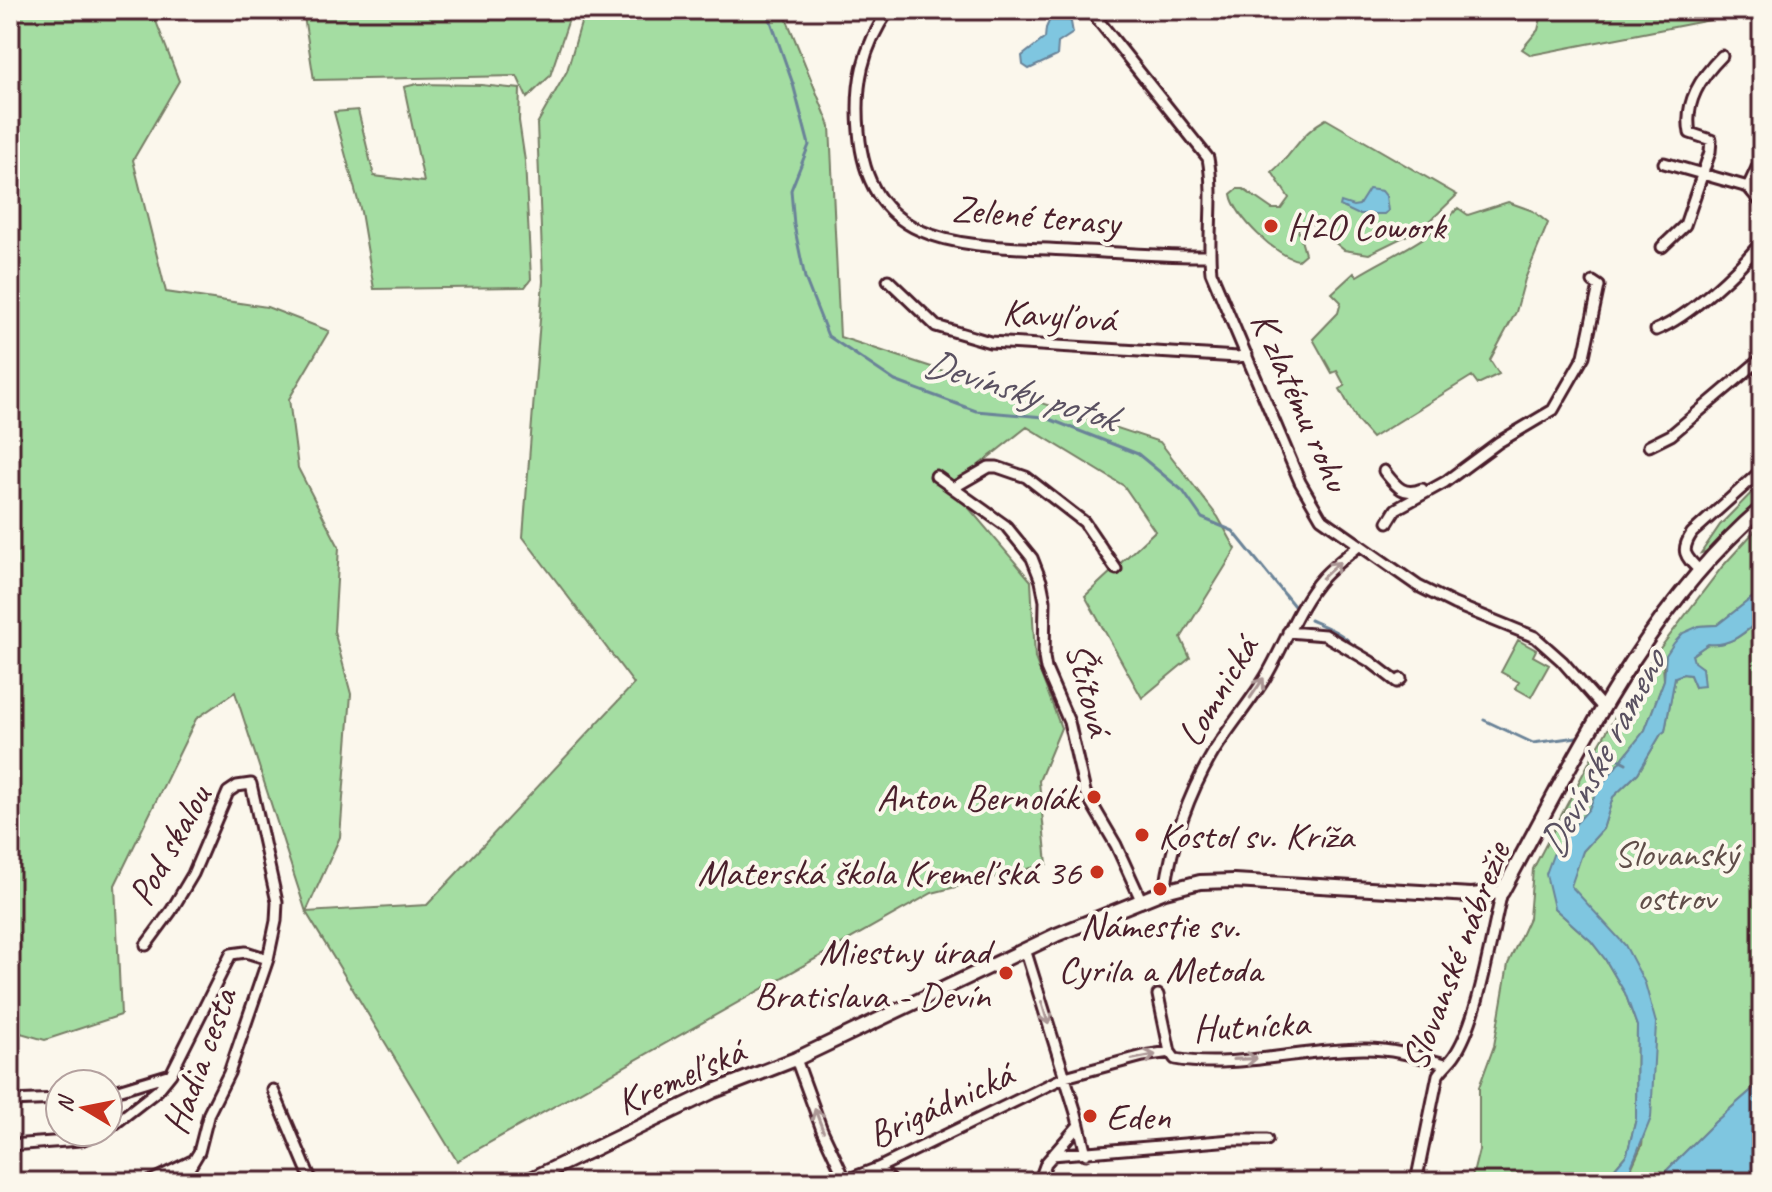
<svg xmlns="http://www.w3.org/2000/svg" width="1772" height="1192" font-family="Caveat,sans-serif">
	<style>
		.green { fill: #a4dda2; stroke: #777e66; stroke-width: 2 }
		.water { fill: #7fc6e0; stroke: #6a8398; stroke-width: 2 }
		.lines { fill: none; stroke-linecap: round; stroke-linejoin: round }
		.stream { stroke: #6a8398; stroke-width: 3 }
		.street-casing { stroke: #4a1f2b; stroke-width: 15 }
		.secondary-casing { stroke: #4a1f2b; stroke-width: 18 }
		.street { stroke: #fbf7ec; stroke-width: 9 }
		.secondary { stroke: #fbf7ec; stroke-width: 12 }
		.oneway { stroke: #ab9695 }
		.poi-dot { fill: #c8321e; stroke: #fbf7ec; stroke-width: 3 }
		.labels { text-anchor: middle; stroke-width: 8; stroke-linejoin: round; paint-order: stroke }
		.street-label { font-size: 38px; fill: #4a1f2b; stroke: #fbf7ec }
		.poi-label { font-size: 38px; fill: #4a1f2b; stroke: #fbf7ec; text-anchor: start }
		.park-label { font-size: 38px; fill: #604e49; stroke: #fbf7ec }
		.water-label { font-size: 40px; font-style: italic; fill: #5a5161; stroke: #fbf7ec }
	</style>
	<rect width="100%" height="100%" fill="#fbf7ec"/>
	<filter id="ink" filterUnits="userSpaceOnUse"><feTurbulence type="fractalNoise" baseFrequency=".0125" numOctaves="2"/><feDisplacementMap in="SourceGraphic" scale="16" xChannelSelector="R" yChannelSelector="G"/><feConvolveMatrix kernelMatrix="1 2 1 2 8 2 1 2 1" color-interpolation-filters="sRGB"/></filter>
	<g filter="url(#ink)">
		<!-- green -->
		<path class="green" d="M10,10h137l7,6 25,65 -46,79 33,132 101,15 62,24 -40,68 9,69 41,79 -5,84 17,63 -11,143 -34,75 121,-7 207,-221 -111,-147 20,-256 -6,-157 30,-53 16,-55 -3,-6h203l47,116 10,211 320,105 58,75 18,32 -55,89 9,20 -48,40 -57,-102 70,-65 -31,-45 -97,-59 -76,60 80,94 4,77 26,70 -22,53 8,83 -115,29 -475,268 -151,-249 -71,-220 -39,27 -81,166 6,130 -76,25 -35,-10z
			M303,10h265l2,6 -20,60 -23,22 -10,-22 -203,4z
			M1543,10h184l-12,9 -184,36 -9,-6 16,-19z
			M417,84l64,1 39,4 -1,32 6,40 6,118 -6,8 -151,2 -13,-77 -27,-100 24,-2 16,66 50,6 -20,-95z
			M1326,119l131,76 -33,32 -55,27 -25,-4 -35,-29 -11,8 7,25 -7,6c-21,-3 -64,-44 -67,-66l6,-5h6l29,20h9l8,-11 -17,-26c23,-19 28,-39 54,-53z
			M1508,202l25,9 15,12 -23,56 -9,33 -26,48 9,14 -21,10 -6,-8 -100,62 -14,-16 -18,-33 5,-3 -8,-15 -5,2 -19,-34 25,-26 3,-11 -9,-9 22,-20 3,3c34,-21 74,-36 101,-68l10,7z
			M1762,482v19l-50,49 -11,3 19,-28z
			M1762,523v67l-45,35 -18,1 -36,38 1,16 -19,50 -49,62 -7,17 -17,19 -19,27 1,53 37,33 14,18 20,34 12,33 -1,93 -9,35 -24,28h-132l8,-32v-63l15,-41 14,-82 21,-46 4,-49 61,-116 30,-51 11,-11 10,-23 77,-101z
			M1762,618v463l-47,41 -60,60h-30l17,-37 14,-122 -62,-109 -24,-28 13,-35 20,-22 10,-32 25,-24 23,-39 4,-3 10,-54 8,-3 7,1 5,12 8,-7 -1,-12 -8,-5 -2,-8 16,-11c23,3 37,-12 54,-26z
			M1518,640l18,10 -3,6 16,9 -18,32 -16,-9 4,-6 -18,-10z"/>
		<!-- water -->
		<path class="water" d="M1054,10h5l12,12 2,11 -15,10 -1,13 -28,13 -6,-4 -1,-9 23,-18 1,-10z
			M1369,189l13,2 4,5 2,15 -4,3h-27l-17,-8 1,-4 12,4 6,-1z
			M1762,590v28c-17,14 -31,29 -54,26l-16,11 2,7 8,6 2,18 -9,1 -5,-12 -7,-1 -8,3 -10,54 -4,3 -23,39 -25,24 -10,32 -20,22 -12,35 54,59 20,38 11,40 -5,95 -26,64h-22l24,-28 9,-35 1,-93 -12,-33 -20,-34 -14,-18 -37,-33 -8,-34 7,-19 19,-27 17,-19 7,-17 49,-62 19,-50 2,-25 8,-12 9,-10 16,-7 18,-1z
			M1762,1081v101h-107l60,-60z"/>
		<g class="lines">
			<!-- stream -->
			<path class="stream" d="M767,10l26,74 16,61 -18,45 3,35 11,53 23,58 67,45 81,30 68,6 94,37 45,37 19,27 31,13 61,75
				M1310,620c14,6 34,13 43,26
				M1484,720l49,23 44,-6
				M1598,748l28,15"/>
			<defs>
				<path id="street" d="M889,10c-27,38 -34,75 -30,121 9,124 116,114 209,119 46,2 93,7 140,6
					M1090,10l118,148c7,38 -1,76 3,114l89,210 21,36 97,68 36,18 81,33 27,24 42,48
					M1664,163l84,24 14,17
					M1748,187l14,-30
					M1662,247l23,-22 25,-73 1,-12 -21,-7c-6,-31 11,-56 32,-77
					M888,280l48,46 54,16 248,15 9,-2
					M1656,330c33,-13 84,-61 106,-89
					M1649,446l22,-11 91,-77
					M1384,471c12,15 19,26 38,18
					M936,476l70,50 26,32 9,23 4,20 -1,56 2,12 23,53 16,70 31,53 26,57
					M953,488l36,-21h8l29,10 58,45 32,47
					M1388,522l8,-13 49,-27 54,-40 54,-32 31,-54 15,-70 -6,-4
					M1699,570c-14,-14 -19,-19 -7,-37l70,-63
					M1288,632l37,3 46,27 26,20 4,-3
					M1165,891c7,-49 23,-96 48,-138 16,-26 36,-49 52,-75 20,-33 32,-72 58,-101 11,-12 25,-22 37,-32
					M146,945l25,-34 22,-37 35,-82 9,-6 14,-2 26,118 -1,19 -8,38 -39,114 -20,40 -10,39 -18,30
					M1025,949l51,164 10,41
					M1158,995l12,57
					M796,1059l26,71 23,49
					M273,1090l39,92
					M108,1093l63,-19
					M10,1101l50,-2
					M108,1129l50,-39 13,-16 60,-120 15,-2 22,7
					M10,1145l71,-5 20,-8
					M1052,1155l180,-15h35
					M878,1168l15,14
					M149,1182l45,-22
					M841,1182l37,-14 187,-91 78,-21 27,-4 5,7c59,11 131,-11 191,-10 28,0 53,8 79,15
					M1039,1182l7,-19 33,-38
					M1416,1182l22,-107c5,-8 11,-12 16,-19 25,-36 37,-120 48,-164"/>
				<path id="secondary" d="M525,1182l189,-91 82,-32 260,-124 109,-44 35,-9 34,-1 237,14 31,-3c74,-135 142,-282 260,-384"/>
			</defs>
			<!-- street casing -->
			<use href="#street" class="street-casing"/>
			<!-- secondary casing -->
			<use href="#secondary" class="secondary-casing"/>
			<!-- street -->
			<use href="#street" class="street"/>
			<!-- secondary -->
			<use href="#secondary" class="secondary"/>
		</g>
		<!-- one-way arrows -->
		<defs><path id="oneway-shaft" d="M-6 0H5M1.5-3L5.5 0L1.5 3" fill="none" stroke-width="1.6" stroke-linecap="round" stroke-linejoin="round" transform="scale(2)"/></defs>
		<g class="oneway">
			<use href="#oneway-shaft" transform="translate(1331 570) rotate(-43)"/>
			<use href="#oneway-shaft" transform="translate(1257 688) rotate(-56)"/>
			<use href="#oneway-shaft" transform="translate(1045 1013) rotate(73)"/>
			<use href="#oneway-shaft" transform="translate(1144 1057) rotate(-11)"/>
			<use href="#oneway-shaft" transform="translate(1245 1059) rotate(-2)"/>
			<use href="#oneway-shaft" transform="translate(819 1120) rotate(-111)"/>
		</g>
	</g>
	<!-- markers -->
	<g class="poi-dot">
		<circle cx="1271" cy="226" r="8"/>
		<circle cx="1094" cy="797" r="8"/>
		<circle cx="1142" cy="835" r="8"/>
		<circle cx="1097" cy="872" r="8"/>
		<circle cx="1160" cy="889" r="8"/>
		<circle cx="1006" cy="973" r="8"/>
		<circle cx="1090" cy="1116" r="8"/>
	</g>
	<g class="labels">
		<!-- street labels -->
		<g class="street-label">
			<text transform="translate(1036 215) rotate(5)" y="13">Zelené terasy</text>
			<text transform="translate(1059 315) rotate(4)" y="13">Kavyľová</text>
			<text transform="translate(1301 401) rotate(66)" y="13">K zlatému rohu</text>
			<text transform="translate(1090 689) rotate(76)" y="13">Štítová</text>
			<text transform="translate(1217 691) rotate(-59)" y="13">Lomnická</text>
			<text transform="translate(169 845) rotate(-61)" y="13">Pod skalou</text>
			<text transform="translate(1455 956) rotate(-69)" y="13">Slovanské nábrežie</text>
			<text transform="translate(1251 1025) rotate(-3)" y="13">Hutnícka</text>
			<text transform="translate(199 1061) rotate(-70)" y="13">Hadia cesta</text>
			<text transform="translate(680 1076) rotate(-24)" y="13">Kremeľská</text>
			<text transform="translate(940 1104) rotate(-25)" y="13">Brigádnická</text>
		</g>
		<!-- poi labels -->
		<g class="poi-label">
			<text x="1287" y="239">H2O Cowork</text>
			<text x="1078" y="810" text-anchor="end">Anton Bernolák</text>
			<text x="1158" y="848">Kostol sv. Kríža</text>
			<text x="1081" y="885" text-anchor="end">Materská škola Kremeľská 36</text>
			<text x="1160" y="938" text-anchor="middle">Námestie sv.<tspan x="1160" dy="44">Cyrila a Metoda</tspan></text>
			<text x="990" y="964" text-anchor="end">Miestny úrad<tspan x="990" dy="44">Bratislava - Devín</tspan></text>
			<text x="1106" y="1129">Eden</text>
		</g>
		<!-- park labels -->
		<g class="park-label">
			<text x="1676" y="866">Slovanský<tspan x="1676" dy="44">ostrov</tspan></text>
		</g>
		<!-- water labels -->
		<g class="water-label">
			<text transform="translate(1021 389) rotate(17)" y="14">Devínsky potok</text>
			<text transform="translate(1601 753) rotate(-62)" y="14">Devínske rameno</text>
		</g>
	</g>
	<!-- margin -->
	<rect width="1772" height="1192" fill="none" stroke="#fbf7ec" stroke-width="40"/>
	<rect x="20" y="20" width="1732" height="1152" fill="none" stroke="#4a1f2b" stroke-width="3" filter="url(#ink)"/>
	<!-- north arrow -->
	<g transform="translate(84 1108) rotate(280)"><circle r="38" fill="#fbf7ec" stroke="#b4a19f" stroke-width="2"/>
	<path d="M0-6L14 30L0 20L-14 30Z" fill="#c8321e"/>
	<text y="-12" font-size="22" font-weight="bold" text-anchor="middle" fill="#4a1f2b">N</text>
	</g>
</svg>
